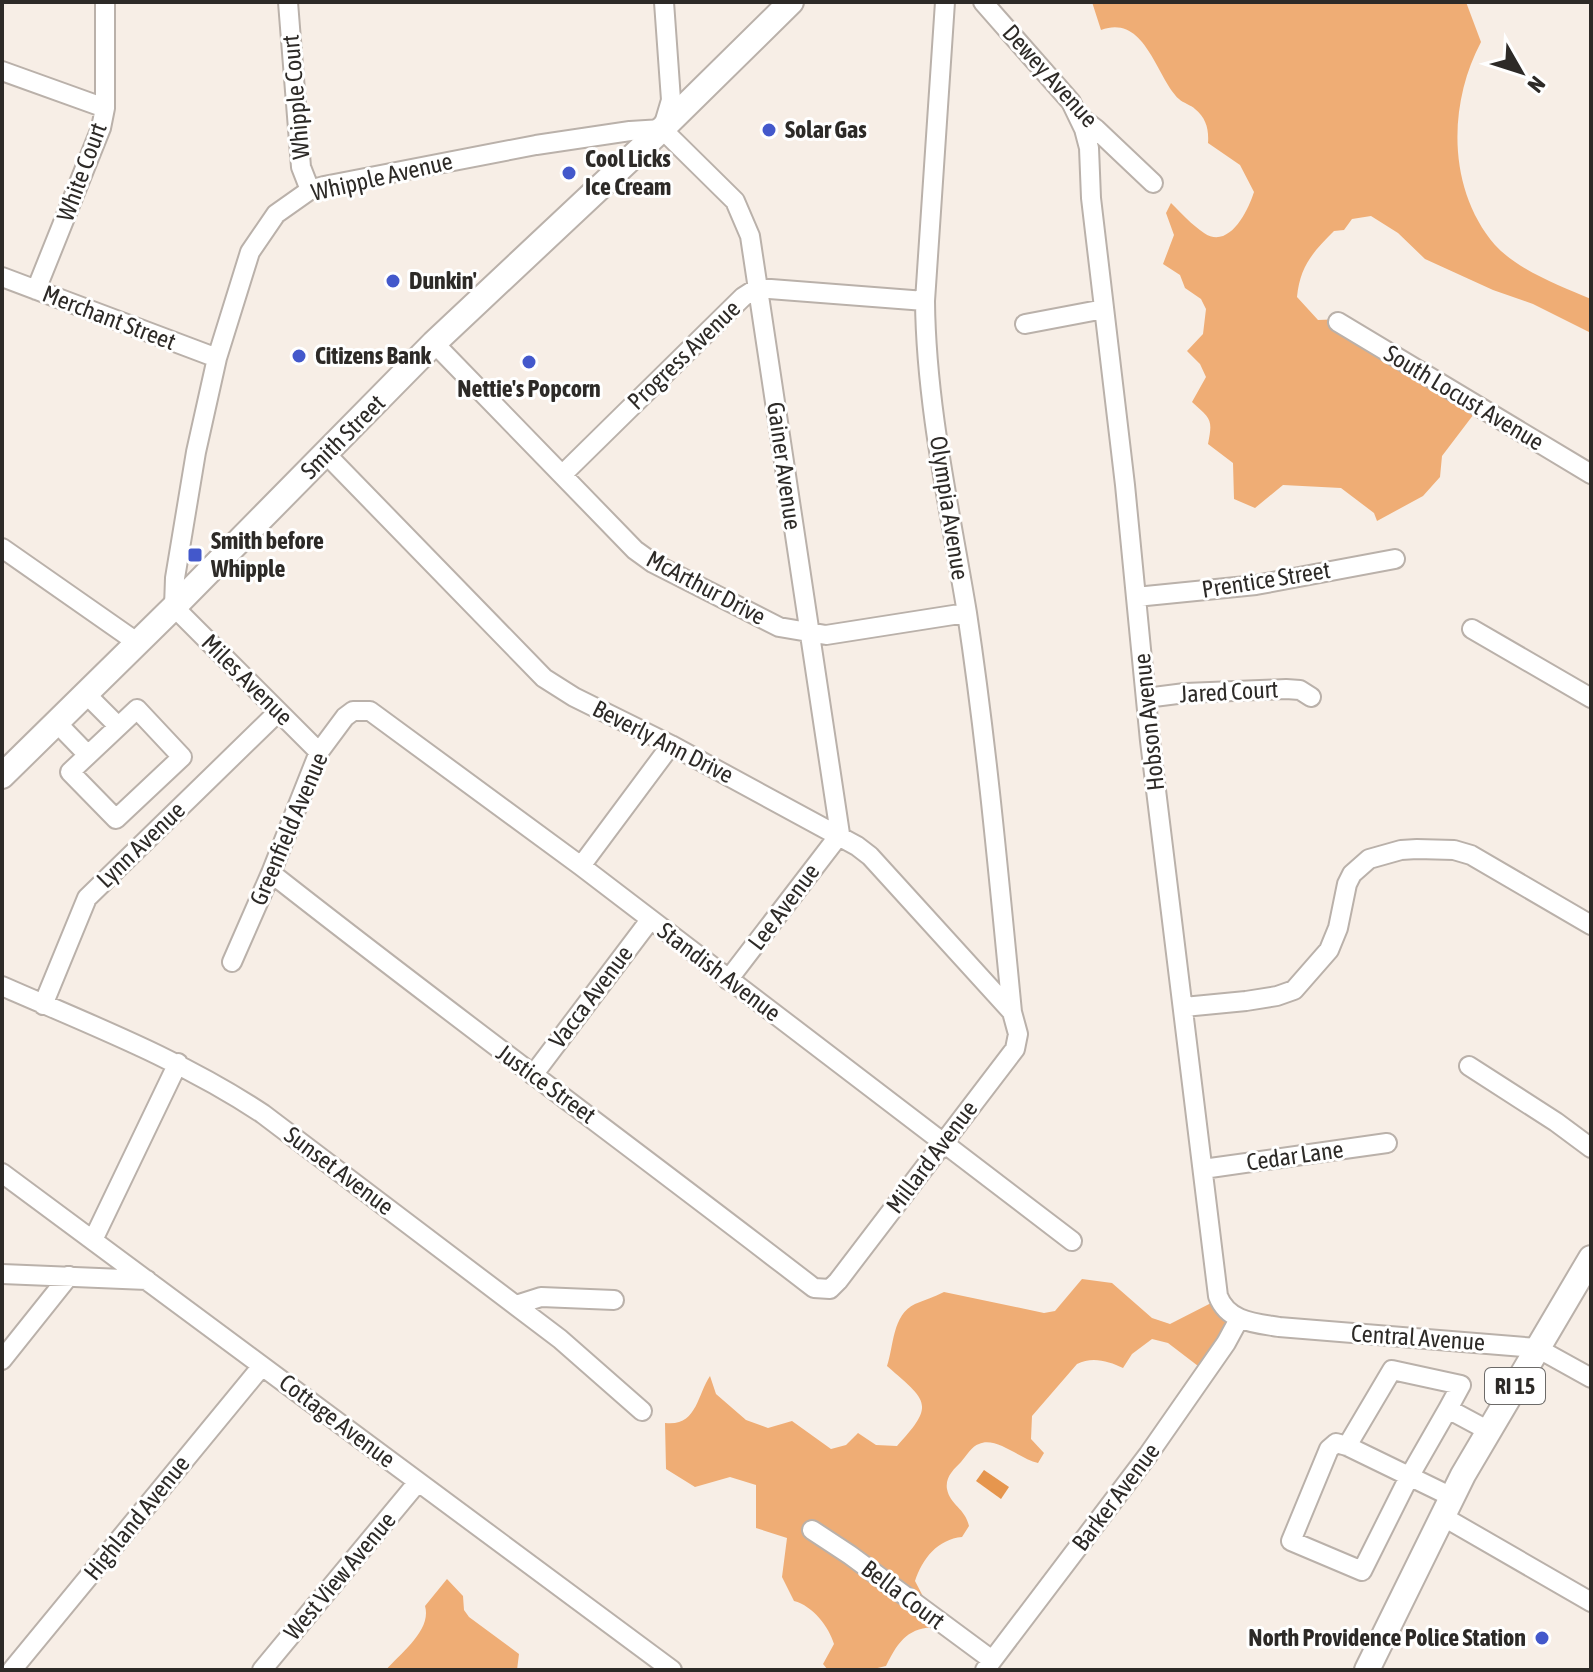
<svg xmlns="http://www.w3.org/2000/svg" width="1593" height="1672" font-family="'Asap Condensed',sans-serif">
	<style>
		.green { fill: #efad75 }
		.water { fill: #e6964e }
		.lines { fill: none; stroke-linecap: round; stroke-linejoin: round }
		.minor-casing { stroke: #bab1aa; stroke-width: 22 }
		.major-casing { stroke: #bab1aa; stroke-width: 28 }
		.minor { stroke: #fff; stroke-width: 18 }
		.major { stroke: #fff; stroke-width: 24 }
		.poi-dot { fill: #4358cb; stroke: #fff; stroke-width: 3 }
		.labels { text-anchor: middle; stroke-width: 6; stroke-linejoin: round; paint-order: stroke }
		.shield { fill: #fff; stroke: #6c6a68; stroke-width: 2 }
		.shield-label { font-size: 22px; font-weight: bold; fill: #2d2a27 }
		.street-label { font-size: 24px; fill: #2d2a27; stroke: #fff }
		.poi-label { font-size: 24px; font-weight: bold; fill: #2d2a27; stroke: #fff; text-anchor: start }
	</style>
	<rect width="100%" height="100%" fill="#f7eee6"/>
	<!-- green -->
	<path class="green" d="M1092,2h374l15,40c-33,62 -34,147 14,203 23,25 65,41 96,54v34l-58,-29 -40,-14 -68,-31 -27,-26 -27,-17 -19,3 -8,11 -10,1c-21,21 -34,35 -37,66l21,23 25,-1 137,87 -38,50 -2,21 -17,19 -46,25 -3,-8 -33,-25 -58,-3 -28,23 -21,-9 -1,-36 -25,-19c5,-25 3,-25 -16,-42l14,-25 -6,-13 -13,-13 16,-17 3,-25 -5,-10 -16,-11 -5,-13 -17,-11 11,-29 -8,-22 5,-10c10,10 21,22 33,30 25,17 44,-22 50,-41l-14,-27 -32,-22c1,-14 -2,-25 -13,-34 -4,-4 -12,-6 -16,-10 -23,-22 -34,-86 -78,-69z
		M1082,1279l30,4 40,35 18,6 47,-24 16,14 -31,55 -34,-26 -16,-4 -20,15 -9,14c-14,-7 -31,-12 -46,-4l-45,52 -1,23 13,14 -6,10c-18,-4 -42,-27 -59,-19 -7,2 -13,12 -18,18 -7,7 -16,15 -14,27 3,16 18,19 22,37l-7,11c-24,2 -40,22 -47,44l12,23 22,24c-36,-4 -48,7 -63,38l-17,4h-41l-5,-6 11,-20c-5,-17 -21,-38 -40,-43l-12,-24 5,-39 -31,-10v-43l-26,-8 -35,10 -29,-18 -1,-46c32,4 32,-28 45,-47l6,18 30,26 22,8 24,-7 39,28 15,-4 12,-12 18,12 21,1c39,-42 30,-45 -10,-80 7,-20 5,-51 28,-62 9,-4 19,-7 29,-12l100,21 11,-2z
		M447,1579l16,17 1,14 5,7 50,37 -2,16h-131c15,-17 46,-40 39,-64z"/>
	<!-- water -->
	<path class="water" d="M984,1470l25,17 -8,12 -25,-18z"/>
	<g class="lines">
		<defs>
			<path id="minor" d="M288,2l13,165 9,23
				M983,2l88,100 13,27 5,19 2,50 34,287 25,256 68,555c10,26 37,27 61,31l258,21 54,30
				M2,71l103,37
				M1080,117l16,12 57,54
				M663,127l8,-27 -7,-98
				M662,129l73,72 15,35 90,598 -112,146
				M2,277l215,81
				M36,290l65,-162 4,-20v-106
				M1338,322l253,152
				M1025,324l79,-15
				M434,343l201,207 18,13 126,64 47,8 140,-22
				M326,454l218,224 30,19 97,48 186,101 13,10 142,156
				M563,474l180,-177 14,-9 168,13
				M2,548l136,95
				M1136,597l120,-12 139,-26
				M1472,629l119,69
				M86,694l32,32
				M1146,698l39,-5 101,-4 14,1 11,7
				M137,709l45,48 -66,62 -46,-47z
				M56,722l32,33
				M319,752l-145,-145 1,-29 21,-126 21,-94 33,-106 26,-38 34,-24 14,-4 212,-41 94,-14 32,-2
				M581,866l90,-121
				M271,873c179,141 363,276 543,415l16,1 8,-8 177,-232 3,-15 -6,-22c-13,-133 -25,-266 -45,-399 -17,-103 -41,-207 -42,-312l20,-299
				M232,962l39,-89 48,-121 26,-35 8,-6h17l211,155 491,375
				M2,986c89,39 180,74 261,128l297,225 82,72
				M43,1005l44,-107 191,-186
				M1184,1007l62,-6 31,-5 17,-6 35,-40 9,-22 9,-44 5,-10 17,-15 32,-9 16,-1 37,1 17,5 120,70
				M1469,1066l87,56 35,26
				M533,1075l117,-155
				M1203,1169l184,-26
				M2,1173l670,497
				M93,1240l85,-177
				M2,1274l145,6
				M516,1305l25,-8 73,3
				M2,1360l67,-84
				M1347,1446l45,-76 69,15 -13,24
				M1452,1497l-105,-51 -11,-3 -7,6 -38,92 71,30 47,-94 39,-68 41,22
				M1442,1516l149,86
				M812,1530l38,25 142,105
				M12,1670l250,-304
				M262,1670l156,-188
				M985,1670l163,-215 78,-112 13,-24"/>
			<path id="major" d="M2,776l172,-169 260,-264 228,-214 129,-127
				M1367,1670l96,-195 128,-217"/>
		</defs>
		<!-- minor casing -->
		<use href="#minor" class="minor-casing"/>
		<!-- major casing -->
		<use href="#major" class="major-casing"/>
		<!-- minor -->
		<use href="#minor" class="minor"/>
		<!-- major -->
		<use href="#major" class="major"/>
	</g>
	<!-- markers -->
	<g class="poi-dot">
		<circle cx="769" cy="130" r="8"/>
		<circle cx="569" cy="173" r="8"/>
		<circle cx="393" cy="281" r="8"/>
		<circle cx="299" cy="356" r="8"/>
		<circle cx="529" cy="362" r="8"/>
		<rect x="187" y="547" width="16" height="16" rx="4"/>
		<circle cx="1542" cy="1638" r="8"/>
	</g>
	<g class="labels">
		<!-- shield labels -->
		<rect class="shield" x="1485" y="1368" width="60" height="36" rx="6"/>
		<g class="shield-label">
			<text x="1515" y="1394">RI 15</text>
		</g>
		<!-- street labels -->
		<g class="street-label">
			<text transform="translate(1050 76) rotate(48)" y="8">Dewey Avenue</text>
			<text transform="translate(296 97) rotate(-95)" y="8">Whipple Court</text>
			<text transform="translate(82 172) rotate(-70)" y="8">White Court</text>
			<text transform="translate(382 177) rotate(-13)" y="8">Whipple Avenue</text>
			<text transform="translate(109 318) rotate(21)" y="8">Merchant Street</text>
			<text transform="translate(684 355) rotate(-44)" y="8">Progress Avenue</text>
			<text transform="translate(1464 398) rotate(31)" y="8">South Locust Avenue</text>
			<text transform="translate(343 437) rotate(-45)" y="8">Smith Street</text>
			<text transform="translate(784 466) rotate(82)" y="8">Gainer Avenue</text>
			<text transform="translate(949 508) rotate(81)" y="8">Olympia Avenue</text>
			<text transform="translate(1266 580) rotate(-9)" y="8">Prentice Street</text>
			<text transform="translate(706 588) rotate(28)" y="8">McArthur Drive</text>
			<text transform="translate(247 680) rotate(45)" y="8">Miles Avenue</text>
			<text transform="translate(1229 692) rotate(-3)" y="8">Jared Court</text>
			<text transform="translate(1149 722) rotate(-96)" y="8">Hobson Avenue</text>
			<text transform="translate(663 742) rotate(27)" y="8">Beverly Ann Drive</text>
			<text transform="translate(289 829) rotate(-67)" y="8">Greenfield Avenue</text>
			<text transform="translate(141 845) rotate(-44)" y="8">Lynn Avenue</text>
			<text transform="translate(784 907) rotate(-53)" y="8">Lee Avenue</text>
			<text transform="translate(719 972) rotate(37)" y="8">Standish Avenue</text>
			<text transform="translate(591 997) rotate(-53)" y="8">Vacca Avenue</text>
			<text transform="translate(546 1084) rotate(36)" y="8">Justice Street</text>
			<text transform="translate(1295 1156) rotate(-8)" y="8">Cedar Lane</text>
			<text transform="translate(932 1157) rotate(-53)" y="8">Millard Avenue</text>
			<text transform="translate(339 1171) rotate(37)" y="8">Sunset Avenue</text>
			<text transform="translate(1418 1338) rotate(4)" y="8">Central Avenue</text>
			<text transform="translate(337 1421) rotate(37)" y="8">Cottage Avenue</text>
			<text transform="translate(1116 1497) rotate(-53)" y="8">Barker Avenue</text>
			<text transform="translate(137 1518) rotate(-51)" y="8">Highland Avenue</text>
			<text transform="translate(340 1576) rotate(-50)" y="8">West View Avenue</text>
			<text transform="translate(903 1595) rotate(37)" y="8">Bella Court</text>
		</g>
		<!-- poi labels -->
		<g class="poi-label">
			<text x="785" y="138">Solar Gas</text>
			<text x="585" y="167">Cool Licks<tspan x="585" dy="28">Ice Cream</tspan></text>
			<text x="409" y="289">Dunkin'</text>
			<text x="315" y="364">Citizens Bank</text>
			<text x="529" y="397" text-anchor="middle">Nettie's Popcorn</text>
			<text x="211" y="549">Smith before<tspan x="211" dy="28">Whipple</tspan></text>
			<text x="1526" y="1646" text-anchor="end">North Providence Police Station</text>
		</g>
	</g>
	<!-- border -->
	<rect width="1593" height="1672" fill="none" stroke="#2d2a27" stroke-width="8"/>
	<!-- north arrow -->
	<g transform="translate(1521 72) rotate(129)" stroke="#ffffff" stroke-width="6" paint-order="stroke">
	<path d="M0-6L14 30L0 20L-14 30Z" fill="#2d2a27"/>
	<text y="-12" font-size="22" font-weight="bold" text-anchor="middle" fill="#2d2a27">N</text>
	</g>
</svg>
